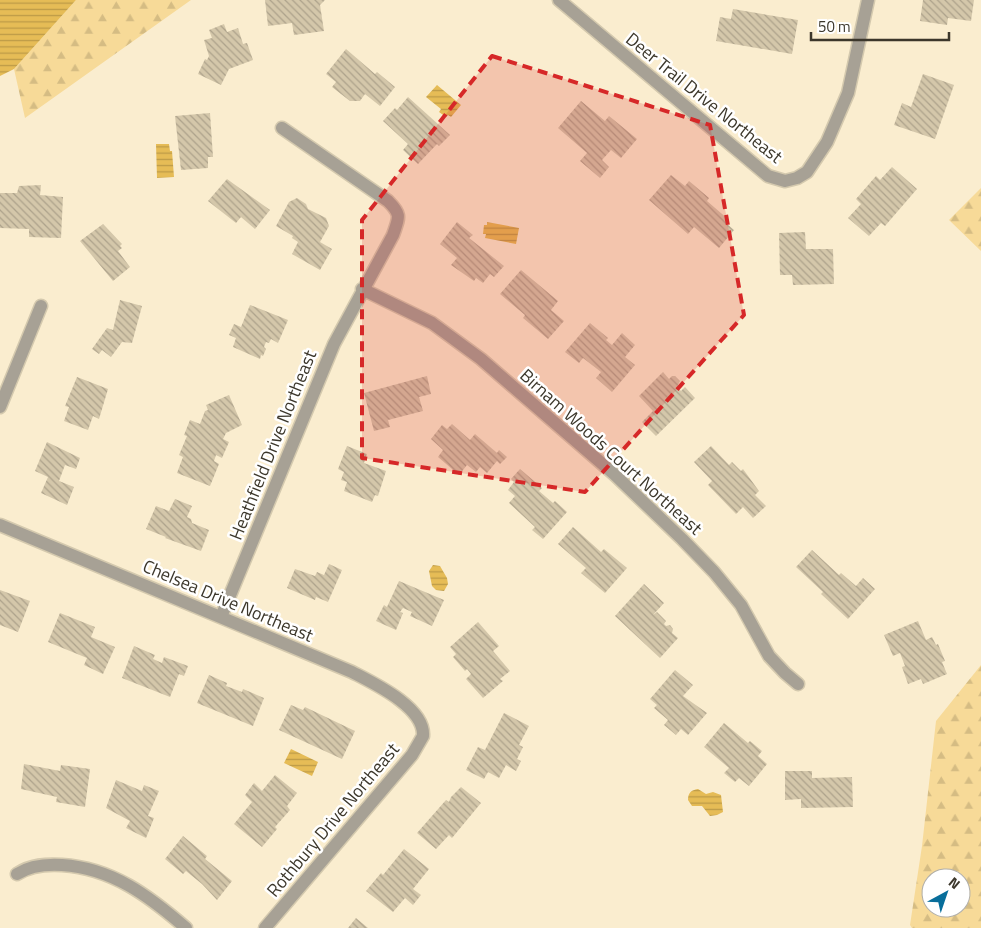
<svg xmlns="http://www.w3.org/2000/svg" width="981" height="928" font-family="'Titillium Web',sans-serif">
	<style>
		.forest { fill: url(#forest-firs); fill-rule: evenodd }
		.water { fill: url(#water-rules) }
		.building { fill: url(#building-back-hatch) }
		.lines { fill: none; stroke-linecap: round; stroke-linejoin: round }
		.minor-casing { stroke: #d4c9ae; stroke-width: 15 }
		.minor { stroke: #a7a195; stroke-width: 12 }
		.marked { fill: #d62828; fill-opacity: 0.2; stroke: #d62828; stroke-width: 4; stroke-dasharray: 10 6; stroke-linejoin: round }
		.labels { text-anchor: middle; stroke-width: 5; stroke-linejoin: round; paint-order: stroke }
		.street-label { font-size: 18px; fill: #3c372b; stroke: #fff }
	</style>
	<defs>
		<pattern id="forest-firs" width="22" height="20" patternUnits="userSpaceOnUse" patternTransform="scale(1.25)"><rect width="22" height="20" fill="#f7da98"/><path d="M5 1l3.5 6h-7zM16 11l3.5 6h-7z" fill="#d5bc83"/></pattern>
		<pattern id="water-rules" width="6" height="5" patternUnits="userSpaceOnUse" patternTransform="scale(1.25)"><rect width="6" height="5" fill="#e6bc56"/><path d="M0 2.5h6" fill="none" stroke="#bc9a47"/></pattern>
		<pattern id="building-back-hatch" width="6" height="6" patternUnits="userSpaceOnUse" patternTransform="scale(1.25)"><rect width="6" height="6" fill="#d4c7aa"/><path d="M-1 5l2 2M0 0l6 6M5-1l2 2" fill="none" stroke="#ada28b"/></pattern>
	</defs>
	<rect width="100%" height="100%" fill="#faedcf"/>
	<!-- forest -->
	<path class="forest" d="M76,0h115l-166,118 -11,-49z
		M981,188v63l-32,-31z
		M981,665v263h-69l-2,-3 12,-79 14,-125zM931,878h30v30h-30z"/>
	<!-- water -->
	<path class="water" d="M0,0h76l-62,69 -14,7z
		M437,85l24,20 -10,12 -3,-2 -2,2 -7,-5 2,-3 -15,-12z
		M156,144h13l1,7h2l2,26 -17,1z
		M487,222l32,6 -3,16 -31,-6 1,-4h-3l1,-9h3z
		M433,565l7,1 7,12 1,6 -4,7 -8,-1 -4,-4 -3,-15z
		M291,749l27,13 -6,14 -28,-13z
		M698,789l8,5 7,-2 8,3 2,17 -6,3 -7,1 -8,-10h-10l-4,-6c0,-7 3,-10 10,-11z"/>
	<!-- building -->
	<path class="building" d="M265,0h60l-5,5 4,26 -30,4 -2,-12 -24,3z
		M923,0h51l-3,21 -23,-3 -1,7 -27,-4z
		M733,9l65,11 -6,34 -76,-13 4,-24 11,2z
		M224,24l3,8 11,-4 5,16 4,-1 6,17 -24,9 -8,16 -23,-11 7,-15 2,1 2,-4 -5,-16 8,-2 -3,-8z
		M346,49l29,25 2,-2 18,15 -15,19 -15,-12 -5,7h-10l-18,-14 4,-5 -10,-8z
		M923,74l31,11 -19,54 -41,-14 8,-22 9,4z
		M408,97l42,38 -11,11 -2,-2 -19,20 -15,-14 5,-6 -25,-23 12,-13 2,2z
		M581,101l24,20 4,-5 28,23 -16,19 -10,-8 -9,10 7,7 -9,11 -20,-17 7,-8 -29,-25z
		M210,113l3,44h-5v11l-27,2 -6,-54z
		M892,167l25,22 -32,37 -4,-3 -12,13 -21,-18 13,-14 -5,-5 20,-23 4,4z
		M671,175l14,11 4,-5 20,17 -2,3 22,19 -3,3 8,7 -15,18 -25,-21 -6,7 -39,-34z
		M227,179l43,31 -15,19 -14,-12 -5,6 -28,-22z
		M41,185l-1,10 23,2 -2,41 -32,-1v-8l-29,-1v-35h17l2,-7z
		M297,198l9,6 2,5 18,9 3,8 -9,16 12,7 -12,21 -28,-16 6,-12 -6,-4 1,-2 -17,-10 13,-24z
		M457,222l16,13 -4,3 35,28 -10,11 -4,-3 -7,9 -7,-5 -2,3 -23,-16 6,-7 -17,-14z
		M103,224l19,20 -2,2 2,2 -4,3 12,16 -17,14 -33,-40z
		M805,232l1,17h27l1,35 -41,1 -1,-10h-12l-1,-42z
		M521,270l37,31 -7,9 13,11 -16,18 -25,-21 2,-3 -25,-21z
		M120,300l22,6 -10,37 -10,-1 -11,15 -9,-7 -3,4 -7,-5 15,-21 6,2z
		M250,305l38,15 -10,23 -7,-4 -2,4 -3,-1 -2,5 2,2 -3,7 -2,-1 -1,4 -27,-12 3,-9 -7,-3 5,-11 7,3z
		M590,323l18,15 -2,2 6,5 10,-12 13,12 -10,12 10,8 -23,27 -16,-14 5,-6 -18,-14 -4,5 -14,-11z
		M663,372l6,7 3,-3h3l5,5 -3,6 4,4 4,-4 10,11 -39,38 -14,-14 11,-11 -14,-15z
		M427,376l4,18 -12,3 4,14 -35,9 2,7 -16,4 -10,-38z
		M77,377l31,12 -9,30 -6,-3 -5,14 -24,-9 5,-14 -4,-1z
		M229,395l13,30 -16,8 -3,6 6,3 -7,16 -6,-3 -2,6 5,3 -9,22 -33,-13 6,-16 -4,-2 8,-19 -3,-1 6,-15 10,4 5,-13 3,-1 -2,-5z
		M452,424l18,16 5,-6 22,19 2,-3 8,7 -7,7 -3,-3 -10,12 -7,-6 -4,5 -9,-7 -8,10 -21,-18 5,-7 -12,-11 11,-14 5,4z
		M47,442l33,16 -4,11 -11,-4 -6,16 15,6 -7,18 -26,-12 7,-16 -13,-6z
		M347,446l20,8 -3,9 22,8 -8,25 -3,-1 -3,7 -28,-11 3,-9 -6,-2 3,-8 -6,-3z
		M711,446l18,19 3,-3 9,9 2,-2 16,22 -4,4 11,11 -13,12 -10,-11 -7,7 -28,-29 4,-4 -18,-19z
		M520,469l22,19 -3,3 14,12 2,-2 12,11 -24,27 -11,-9 3,-3 -26,-24 6,-7 -7,-6 6,-8 -3,-3z
		M175,499l17,7 -5,11 4,2 1,4 17,7 -8,21 -36,-13 1,-1 -20,-8 10,-23 13,5z
		M573,527l28,25 3,-3 23,19 -22,25 -24,-20 5,-5 -28,-24z
		M812,550l27,25 2,-2 15,13 7,-8 12,11 -27,30 -27,-25 2,-2 -27,-25z
		M329,564l13,6 -14,32 -12,-5 -1,3 -28,-12 8,-19 20,7 2,-4 7,3z
		M399,581l45,19 -12,26 -22,-10 2,-4 -9,-4 -3,4 3,1 -7,17 -20,-9 8,-16 3,2z
		M644,584l20,19 -11,12 4,-3 9,9 -2,3 2,2 4,-1 3,4 -1,4 6,5 -18,20 -45,-42z
		M0,590l30,11 -12,31 -18,-7z
		M60,613l35,14 -4,10 24,10 -12,27 -19,-9 3,-7 -39,-16z
		M918,621l8,19 6,-3 4,8 2,-1 7,17 -3,1 5,12 -24,10 -2,-5 -13,5 -6,-17 3,-1 -5,-13 -7,3 -9,-21z
		M478,622l21,24 -6,5 17,20 -10,8 3,2 -20,17 -17,-19 5,-5 -4,-5 -2,2 -12,-14 3,-3 -6,-7z
		M134,646l21,9 -2,4 9,4 2,-6 24,9 -4,10 -5,-2 -9,23 -48,-19z
		M675,670l18,15 -10,11 24,17 -19,22 -7,-6 -5,6 -12,-10 4,-5 -14,-12 3,-3 -7,-6z
		M209,675l18,8 -1,3 16,6 1,-3 21,9 -11,28 -56,-23z
		M291,705l12,5 2,-3 50,24 -13,28 -63,-29z
		M504,713l25,13 -10,19 4,2 -6,12 4,2 -5,10 -10,-6 -7,13 -11,-6 -4,7 -18,-9 12,-23 7,3z
		M724,723l24,20 2,-2 12,10 -4,5 9,8 -18,22 -10,-8 -4,4 -11,-9 5,-5 -25,-21z
		M24,764l36,7 1,-6 29,4 -5,38 -29,-5 1,-5 -36,-8z
		M785,771h27v7l40,-1 1,30 -52,1v-9l-16,1z
		M275,775l22,18 -10,13 3,4 -15,17 2,2 -15,18 -28,-23 18,-22 -7,-7 9,-12 8,8z
		M116,780l26,11 2,-6 15,6 -11,25 6,2 -8,20 -20,-10 4,-7 -24,-13z
		M461,787l20,16 -29,35 -3,-3 -13,14 -19,-16 29,-33 3,2 2,-5z
		M183,836l24,20 -2,3 27,22 -15,19 -15,-16 -16,-13 -3,3 -18,-15z
		M404,849l25,20 -16,20 8,6 -8,10 -8,-7 -12,14 -27,-21 15,-18 2,2z
		M356,918l12,10h-20z"/>
	<g class="lines">
		<defs>
			<path id="minor" d="M559,0l209,176 17,5 12,-3 10,-6 20,-30 21,-49 20,-93
				M362,289l70,34 49,36 133,115 68,65 32,33 27,33 28,51 16,17 13,11
				M0,407l41,-101
				M0,525l352,147c21,11 73,35 71,64l-11,19 -147,173
				M221,617l113,-273 59,-109c6,-18 9,-20 -5,-34l-106,-73
				M17,874c14,-9 29,-10 45,-9 50,3 87,31 124,63"/>
		</defs>
		<!-- minor casing -->
		<use href="#minor" class="minor-casing"/>
		<!-- minor -->
		<use href="#minor" class="minor"/>
	</g>
	<!-- marked area -->
	<path class="marked" d="M492,56l218,69 34,190 -159,177 -223,-34v-238z"/>
	<g class="labels">
		<!-- street labels -->
		<g class="street-label">
			<text transform="translate(704 98) rotate(39)" y="6">Deer Trail Drive Northeast</text>
			<text transform="translate(273 445) rotate(-68)" y="6">Heathfield Drive Northeast</text>
			<text transform="translate(611 452) rotate(42)" y="6">Birnam Woods Court Northeast</text>
			<text transform="translate(228 601) rotate(23)" y="6">Chelsea Drive Northeast</text>
			<text transform="translate(333 820) rotate(-50)" y="6">Rothbury Drive Northeast</text>
		</g>
	</g>
	<!-- north arrow -->
	<g transform="translate(946 893) rotate(40)"><circle r="24" fill="#ffffff" stroke="#b1afaa"/>
	<path d="M0-4L9 19L0 12L-9 19Z" fill="#086e9b"/>
	<text y="-8" font-size="14" font-weight="bold" text-anchor="middle" fill="#3c372b">N</text>
	</g>
	<!-- scale -->
	<path d="M811 32v8h138v-8" fill="none" stroke="#3c372b" stroke-width="2.5"/>
	<text x="818" y="32" font-size="15" fill="#3c372b" stroke="#ffffff" stroke-width="4" paint-order="stroke">50 m</text>
</svg>
